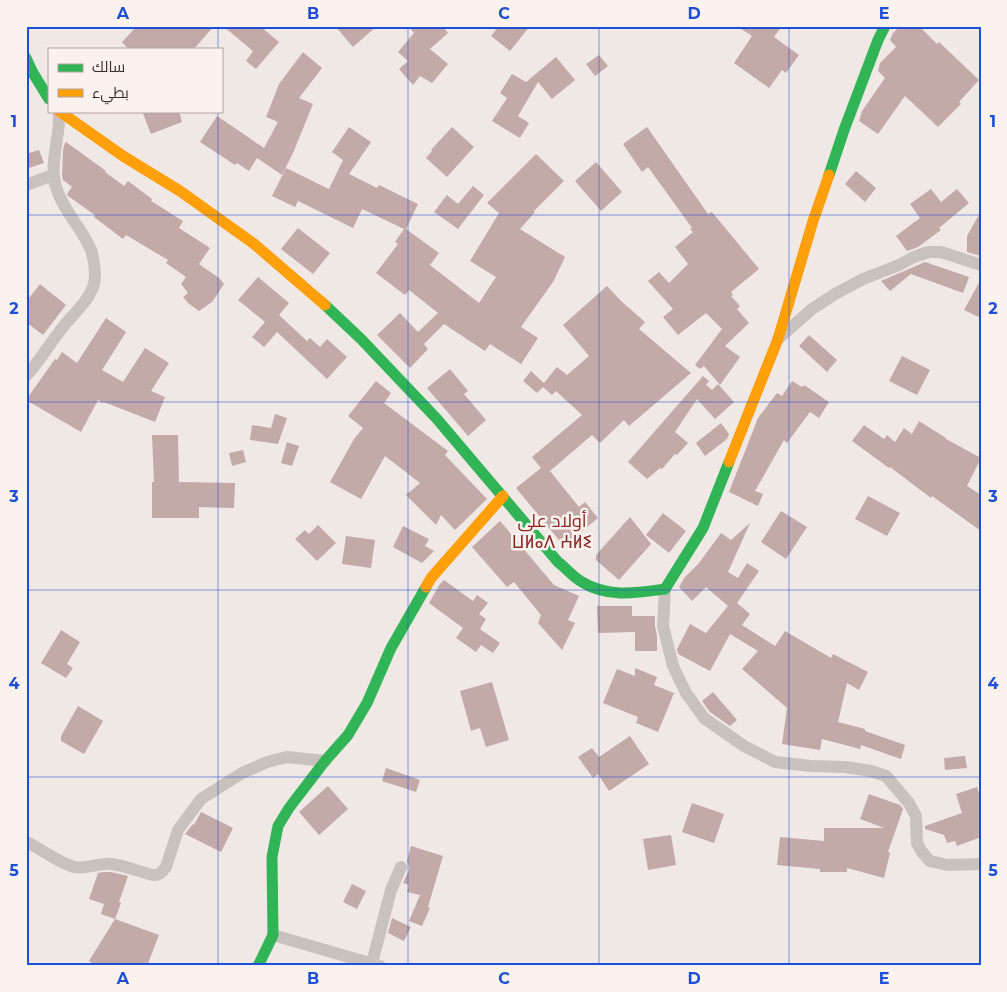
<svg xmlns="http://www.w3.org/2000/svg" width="1007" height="992" font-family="Montserrat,Cairo,'Noto Sans Tifinagh',sans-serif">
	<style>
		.building { fill: #c3a9a7 }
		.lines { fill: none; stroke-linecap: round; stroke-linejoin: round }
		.street { stroke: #c9c1be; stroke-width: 12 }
		.fast { stroke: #30b455; stroke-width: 11 }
		.slow { stroke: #ff9f0a; stroke-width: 11 }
		.grid { fill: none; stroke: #1d4ed8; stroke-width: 1; stroke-opacity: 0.55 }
		.labels { text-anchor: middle; stroke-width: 5; stroke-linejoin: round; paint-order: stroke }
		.quarter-label { font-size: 18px; fill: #892624; stroke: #fbf2ee }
		.neatline { fill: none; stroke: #1d4ed8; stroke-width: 2 }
		.grid-label { font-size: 16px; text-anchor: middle; font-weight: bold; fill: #1d4ed8 }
	</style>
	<rect width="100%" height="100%" fill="#f0e8e5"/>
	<!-- building -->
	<path class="building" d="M137,26h77l-20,23h-66l-6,-7z
		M223,26h37l19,16 -23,27 -10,-8 7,-10z
		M335,26h42l-24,21z
		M408,26h34l6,7 -18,16 18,15 -16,19 -12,-7 -7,9 -14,-16 9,-8 -10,-9 16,-19z
		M499,26h31l-20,25 -19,-15z
		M737,26h45l-8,11 25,18 -13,18 -4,-3 -13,18 -35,-25 18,-27z
		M900,26h19l18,18 2,-2 40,38 -20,22 2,2 -23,23 -33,-31 -27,38 -19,-13 3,-10 23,-33 -7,-7 2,-8 16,-16 -6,-7 3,-7z
		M303,52l19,16 -23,30 14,6 -20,49 -11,22 -25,-17 -8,13 -12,-8 -2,2 -35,-23 17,-26 47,32 14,-26 -12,-5 13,-33z
		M599,55l9,11 -13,10 -9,-12z
		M556,57l19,23 -23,19 -14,-17 -20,34 11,7 -9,15 -28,-17 15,-23 -7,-5 12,-19 14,8z
		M142,111h37l3,11 -31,12z
		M349,127l22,15 -22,32 28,14 2,-3 39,19 -12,25 33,24 -9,12 49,38 17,-26 -26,-16 29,-48 -12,-10 49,-49 28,27 -30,30 1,1 -15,17 45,28 -12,25 -32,45 17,11 -17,26 -31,-20 -5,7 -41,-27 -20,20 4,5 -18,19 -33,-33 23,-22 18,19 20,-19 -29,-23 -4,5 -29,-22 22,-29 -3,-2 9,-13 -42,-20 -9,19 -55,-27 -3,6 -23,-11 14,-28 43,21 14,-29 -11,-8z
		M452,127l22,20 -27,30 -21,-19 6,-7 -1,-1z
		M647,127l61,87 4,-2 47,57 -28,23 2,3 -2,1 9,10 -3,3 12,14 -24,23 15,11 -20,28 -16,-19 -4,3 -5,-4 27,-36 -16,-16 -28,22 -15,-18 10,-8 -25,-28 11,-9 10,11 19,-19 -13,-17 18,-15 -3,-3 2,-1 -44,-61 -6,5 -19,-28z
		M66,142l40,29 -1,1 19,14 4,-5 24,18 -1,2 32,20 -4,7 31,20 -11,16 20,14 5,6 -12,18 -13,9 -11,-8 -5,-6 5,-4 -7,-9 5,-7 -20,-14 2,-3 -42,-25 -3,4 -29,-22 1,-2 -27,-19 -1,-2 5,-7 -9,-7 -1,-5 1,-24 1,-6z
		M39,150l5,13 -18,6v-15z
		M596,162l26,30 -21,19 -26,-30z
		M856,171l20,17 -11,14 -20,-18z
		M473,186l11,9 -26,34 -24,-17 13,-17 11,9z
		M931,189l10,13 16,-13 12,14 -30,25 2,2 -23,17 -11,4 -11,-15 24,-18 -10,-14z
		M981,211v45l-14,-4v-16z
		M298,228l32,25 -17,21 -32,-25z
		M925,262l44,15 -6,16 -52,-19 -21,17 -9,-10z
		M258,277l31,26 -10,12 28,26 3,-3 10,9 7,-8 20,18 -20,22 -50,-47 -13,15 -12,-10 13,-15 -27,-22z
		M981,279v39l-17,-8z
		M40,284l26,21 -23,30 -17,-13v-20z
		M607,286l14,15 24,21 -6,7 52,44 -62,53 -5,-6 -24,23 -8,-8 -42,36 29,36 6,-5 13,16 -34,28 -48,-58 25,-20 -9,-11 50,-42 -26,-24 -4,4 -9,-8 -6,6 -14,-12 8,-10 13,12 13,-16 10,8 22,-19 -26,-31z
		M106,318l20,14 -24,38 21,12 22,-34 24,15 -18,28 14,6 -10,25 -51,-20 -1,1 -5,-3 -17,32 -55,-32 29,-41 2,1 5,-8 15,11z
		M809,335l28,25 -10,12 -28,-26z
		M902,356l28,14 -13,25 -28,-14z
		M450,369l18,22 -4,3 22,26 -18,16 -41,-48z
		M703,376l6,5 -3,4 6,5 6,-6 16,18 -19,17 -18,-20 -22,33 13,11 -11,12 -2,-1 -13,15 -2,-1 -13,11 -19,-17z
		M376,381l15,12 -7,10 64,48 -3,4 42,44 -32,31 -14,-15 -5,10 -30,-30 14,-12 -35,-27 -24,43 -31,-17 24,-43 9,-11 -15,-12z
		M792,381l10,6 2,-2 25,17 -10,16 -9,-6 -23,31 -3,-3 -29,51 8,3 -5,12 -29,-14 29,-74 19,-25 5,3z
		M275,414l12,4 -9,26 -28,-4 2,-15 19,3z
		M919,421l27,17v1l35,19 -14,28 14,9v36l-49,-35 -1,2 -41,-31 -1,1 -37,-27 12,-16 20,14 3,-4 8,7 9,-14 8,6z
		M721,423l8,11 -2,5 -22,17 -9,-13z
		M152,435h26l1,47 56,1 -1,25 -35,-1v11h-47v-36h2z
		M287,442l12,4 -7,20 -11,-3z
		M243,450l3,12 -14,4 -3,-13z
		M868,496l32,17 -13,23 -32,-17z
		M781,511l26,16 -21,32 -25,-17z
		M663,513l23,18 -17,22 -23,-18z
		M630,517l21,27 -32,36 -23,-20v-5z
		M500,521l54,64 25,11 -11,24 7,3 -13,27 -24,-27 3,-8 -27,-33 -7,5 -35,-40z
		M750,523l-22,49 10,6 9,-15 12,8 -22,32 13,11 -8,11 33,21 10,-15 46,27 2,-4 35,18 -9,18 -12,-7 -9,39 27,7v2l40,14 -4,14 -40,-14 -1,4 -38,-10 -2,11 -38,-6 5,-36 -45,-39 16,-18 -28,-17 -20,37 -32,-17 -1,-5 13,-25 16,9 22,-27 -22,-19 -14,14 -13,-14 6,-10 14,-14 22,-30 10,7z
		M318,525l18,18 -19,18 -22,-22 10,-9 4,4z
		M403,526l26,13 -4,7 9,5 -12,12 -29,-16z
		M346,536l29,4 -4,28 -29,-4z
		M444,580l29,21 4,-6 11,8 -9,11 7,5 -6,10 20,14 -7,10 -12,-8 -5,7 -20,-14 7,-10 -34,-25 11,-19z
		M597,606h35v10h23v10l2,10v15h-22v-19l-37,1z
		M61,630l19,12 -13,22 6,4 -7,10 -25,-15z
		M635,668l22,9 -3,8 20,8 -16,39 -22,-9 2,-6 -35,-14 14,-34 18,7z
		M492,682l17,58 -23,7 -6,-19 -9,3 -11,-40z
		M713,692l24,28 -7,6 -20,-14 -8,-11z
		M78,706l25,15 -19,33 -23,-13v-5z
		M630,736l19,28 -40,27 -11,-17 -5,4 -15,-21 14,-9 7,9z
		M965,756l2,12 -22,2 -1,-12z
		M386,768l34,12 -4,12 -34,-11z
		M328,786l20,23 -29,26 -20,-23z
		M977,787l4,12v38l-24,9 -2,-5 -8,2 -3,-8 -19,-6v-3l37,-13 -6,-19z
		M869,794l31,11 3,4 -15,43 2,1 -6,25 -37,-10v4h-27v-3l-43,-4 3,-28 44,4v-13h60l-24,-9z
		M692,803l32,11 -10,29 -32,-11z
		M201,812l32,16 -12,24 -36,-18 8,-10 1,1z
		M671,835l5,30 -28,5 -5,-31z
		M411,846l32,10 -15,51 2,1 -8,18 -13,-5 11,-26 -13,-3 2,-7 -6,-2 6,-13v-4l-2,-5z
		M103,872h8l17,4 -9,26 2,1 -6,16 -14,-5 3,-10 -15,-5 9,-26z
		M352,884l14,7 -9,18 -14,-7z
		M392,918l19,9 -7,14 -16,-8z
		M115,919l44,16 -12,31h-50l-8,-5z"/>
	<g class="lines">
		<!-- street -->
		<path class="street" d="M26,185l27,-10
			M778,339l34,-30 23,-15 28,-15 36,-14 15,-8 14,-5h13l40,13
			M26,376c14,-15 24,-33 37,-49 10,-13 26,-26 31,-43 2,-10 0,-24 -3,-34 -9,-22 -28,-39 -35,-63 -5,-15 -1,-33 1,-49 2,-8 2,-17 2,-26
			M665,589l-2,37 10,40 13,27 18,25 40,28 31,16 36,4 34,1 26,4 15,5 23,27 7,13 1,27 5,9 8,9 17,4 34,-1
			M26,842c16,7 31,20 48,25 13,3 25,-5 38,-3 14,2 28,8 41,11 7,0 9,-3 13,-8l12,-37 23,-31 41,-26 25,-11 20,-5 38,4
			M273,935l107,31
			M372,963l19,-73 10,-23"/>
		<!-- fast -->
		<path class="fast" d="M26,58l7,15 16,26
			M829,175l15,-45 34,-90 7,-14
			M325,305l36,34 76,80 121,143c8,6 15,15 24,20 26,16 54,11 83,7l38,-61 26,-66
			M258,966l15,-31 -1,-78 6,-31 11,-18 36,-47 23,-26 19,-32 24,-55 35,-61"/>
		<!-- slow -->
		<path class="slow" d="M59,111l64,45 57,35 73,52 72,62
			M729,462l49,-123 35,-118 16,-46
			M426,587l5,-9 72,-82"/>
	</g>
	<!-- grid -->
	<path class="grid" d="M218,26v23M408,26v940M599,26v940M789,26v940M218,111v855M26,215h955M26,402h955M26,590h955M26,777h955"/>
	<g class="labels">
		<!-- quarter labels -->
		<g class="quarter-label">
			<text x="552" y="527">أولاد علي<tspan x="552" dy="21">ⵡⵍⴰⴷ ⵄⵍⵉ</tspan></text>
		</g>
	</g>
	<!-- border -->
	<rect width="1007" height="992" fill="none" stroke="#fbf2ee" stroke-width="55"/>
	<!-- legend -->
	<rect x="48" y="48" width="175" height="65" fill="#fbf2ee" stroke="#aea3a0"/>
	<rect x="58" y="64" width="25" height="8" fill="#30b455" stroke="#aea3a0"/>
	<text x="92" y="72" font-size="15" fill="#3b2d2b">سالك</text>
	<rect x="58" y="89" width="25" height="8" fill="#ff9f0a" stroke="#aea3a0"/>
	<text x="92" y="98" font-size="15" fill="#3b2d2b">بطيء</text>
	<rect x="28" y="28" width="952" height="936" class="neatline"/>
	<g class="grid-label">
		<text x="123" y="19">A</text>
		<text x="313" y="19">B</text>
		<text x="504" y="19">C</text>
		<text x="694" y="19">D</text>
		<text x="884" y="19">E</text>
		<text x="14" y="127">1</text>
		<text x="993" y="127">1</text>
		<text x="14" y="314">2</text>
		<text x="993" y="314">2</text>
		<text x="14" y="502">3</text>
		<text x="993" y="502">3</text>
		<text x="14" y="689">4</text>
		<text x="993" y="689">4</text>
		<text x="14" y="876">5</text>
		<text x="993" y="876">5</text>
		<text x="123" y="984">A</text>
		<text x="313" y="984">B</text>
		<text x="504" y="984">C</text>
		<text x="694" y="984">D</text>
		<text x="884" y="984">E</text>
	</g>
</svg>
